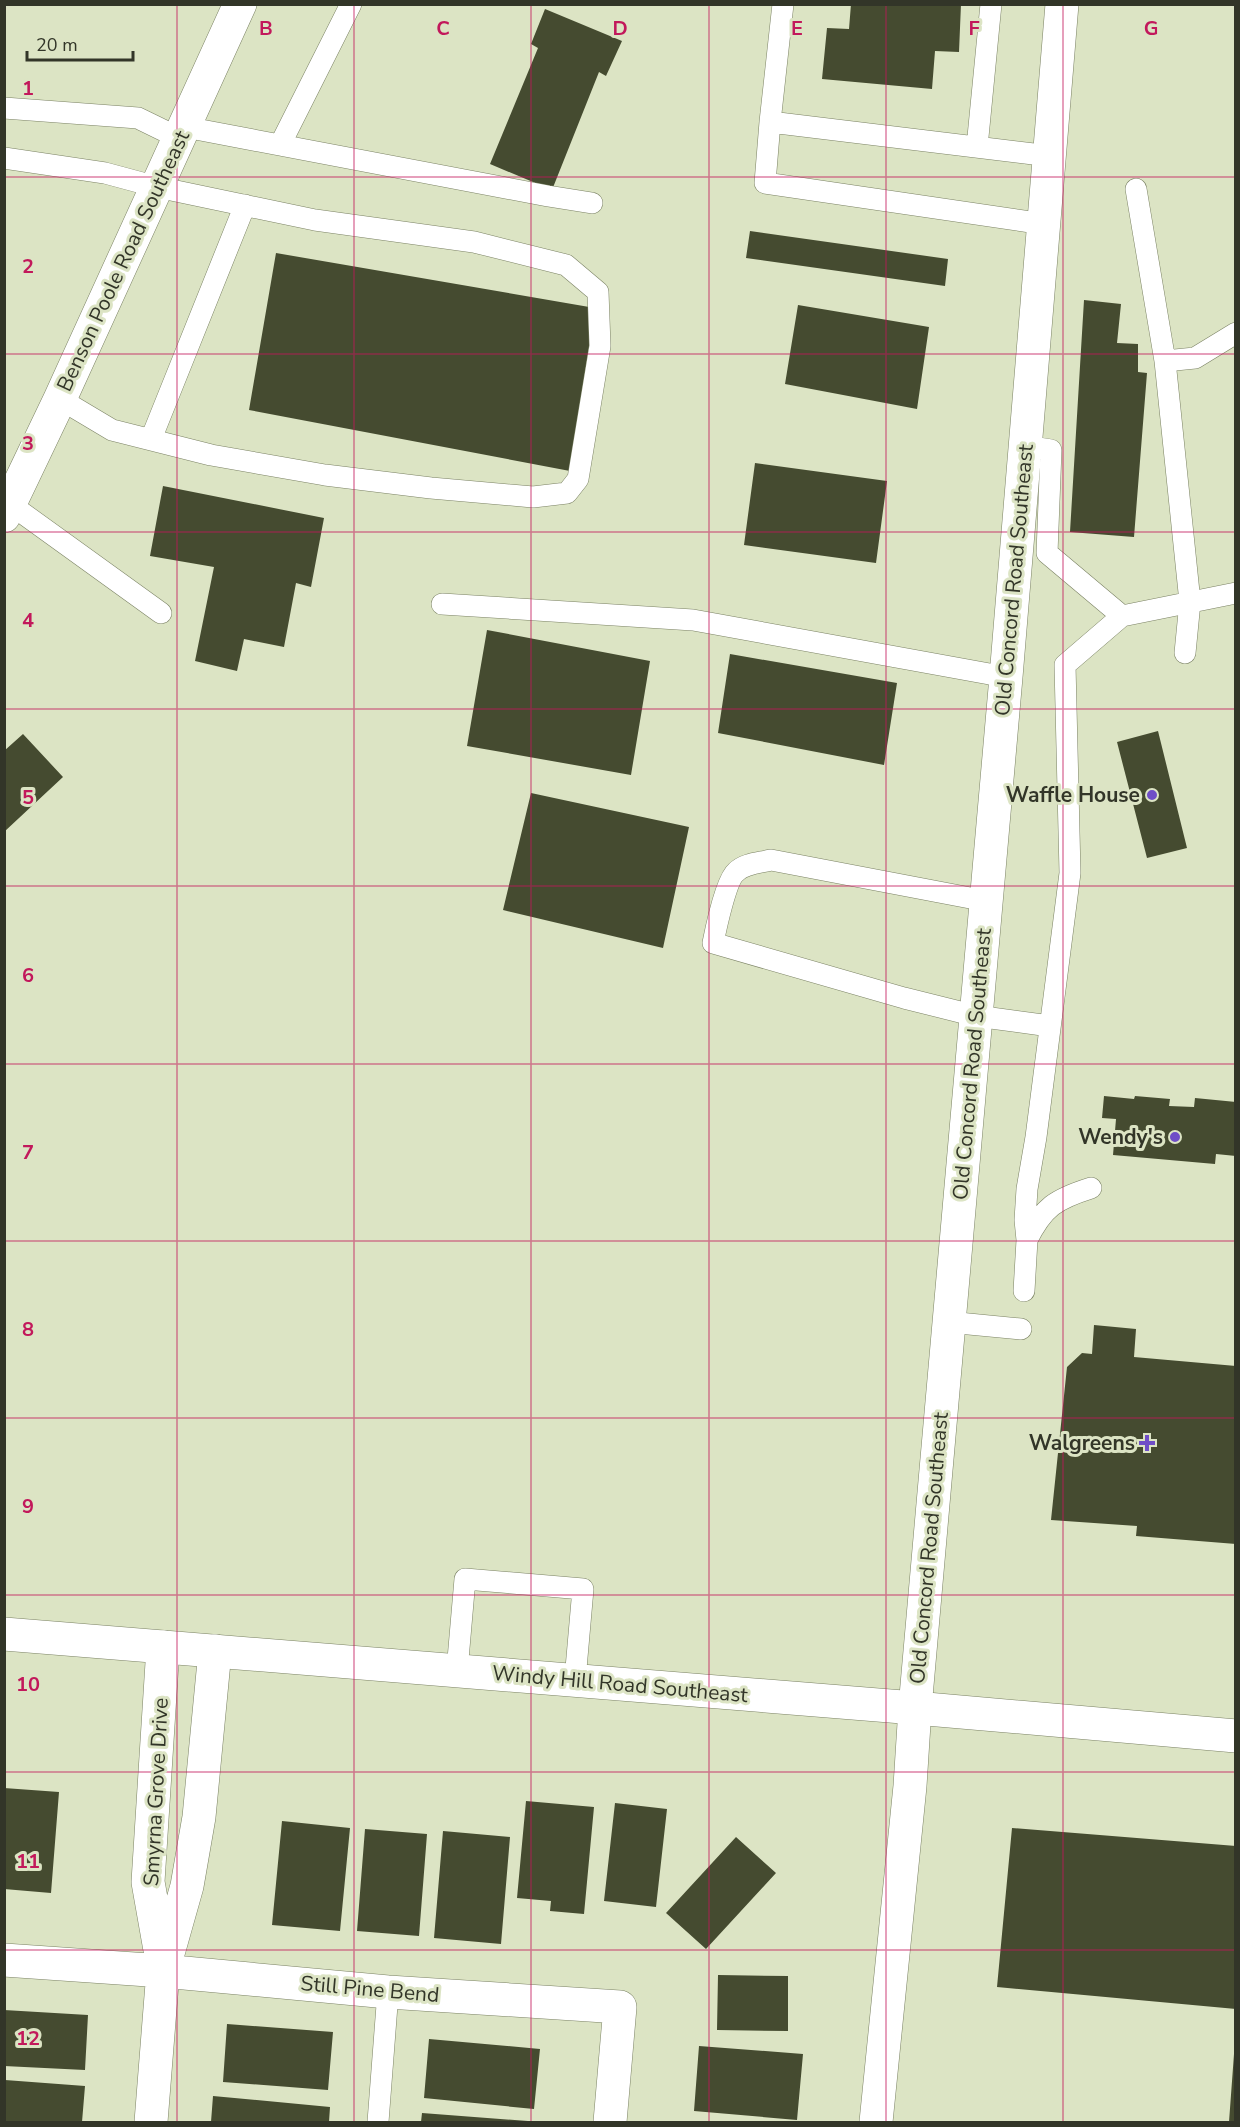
<svg xmlns="http://www.w3.org/2000/svg" width="1240" height="2127" font-family="'Nunito Sans',sans-serif">
	<style>
		.building { fill: #454b30 }
		.lines { fill: none; stroke-linecap: round; stroke-linejoin: round }
		.service-casing { stroke: #7b8264; stroke-width: 22 }
		.minor-casing { stroke: #7b8264; stroke-width: 34 }
		.tertiary-casing { stroke: #7b8264; stroke-width: 34 }
		.secondary-casing { stroke: #7b8264; stroke-width: 34 }
		.service { stroke: #fff; stroke-width: 21 }
		.minor { stroke: #fff; stroke-width: 33 }
		.tertiary { stroke: #fff; stroke-width: 33 }
		.secondary { stroke: #fff; stroke-width: 33 }
		.grid { fill: none; stroke: #c2185b; stroke-width: 1.5; stroke-opacity: 0.55 }
		.poi-dot { fill: #6f4ec7; stroke: #dce4c4; stroke-width: 2 }
		.labels { text-anchor: middle; stroke-width: 6; stroke-linejoin: round; paint-order: stroke }
		.street-label { font-size: 21px; fill: #323528; stroke: #dce4c4 }
		.poi-label { font-size: 21px; font-weight: bold; fill: #323528; stroke: #dce4c4; text-anchor: end }
		.grid-label { font-size: 20px; text-anchor: middle; font-weight: bold; fill: #c2185b; stroke: #dce4c4; stroke-width: 6; stroke-linejoin: round; paint-order: stroke }
	</style>
	<rect width="100%" height="100%" fill="#dce4c4"/>
	<!-- building -->
	<path class="building" d="M851,4h110l-2,48 -24,-1 -3,38 -110,-10 5,-51 22,1z
		M545,9l77,32 -16,35 -7,-4 -47,118 -62,-26 48,-116 -7,-4z
		M750,231l198,28 -3,27 -199,-28z
		M276,253l319,55 -25,163 -321,-61z
		M1084,300l37,4 -4,39 21,1v28l9,1 -13,164 -64,-5z
		M798,305l131,22 -12,82 -132,-25z
		M755,463l132,18 -11,82 -132,-18z
		M163,486l161,32 -13,69 -15,-4 -12,64 -40,-8 -7,32 -42,-10 19,-94 -64,-11z
		M487,630l163,31 -19,114 -164,-29z
		M730,654l167,29 -13,82 -166,-32z
		M1158,731l29,117 -40,10 -30,-116z
		M23,734l40,43 -59,55v-81z
		M531,793l158,34 -26,121 -160,-38z
		M1104,1096l30,3 1,-3 35,3 -1,7 25,1 1,-9 41,4v54l-20,-2 -1,10 -102,-9 3,-36 -14,-1z
		M1094,1325l42,4 -2,28 102,9v178l-100,-8 1,-10 -86,-6 16,-153 15,-14 10,1z
		M4,1788l55,4 -8,101 -47,-4z
		M526,1801l68,6 -10,107 -34,-3 1,-10 -34,-3z
		M615,1803l52,6 -11,98 -52,-6z
		M282,1821l68,7 -10,103 -68,-6z
		M1012,1828l224,18v163l-239,-22z
		M365,1829l62,5 -8,102 -62,-5z
		M443,1831l67,6 -9,107 -67,-6z
		M736,1837l40,36 -70,76 -40,-36z
		M718,1975l70,1v55l-71,-1z
		M4,2010l84,5 -3,55 -81,-4z
		M227,2024l106,8 -5,58 -105,-8z
		M429,2039l111,10 -6,60 -110,-11z
		M699,2046l104,8 -6,66 -103,-9z
		M1234,2054h2v68h-7z
		M5,2080l80,6 -3,36h-77z
		M213,2096l117,11 -1,15h-118z
		M422,2113l106,8v1h-107z"/>
	<g class="lines">
		<defs>
			<path id="service" d="M4,108l134,10 41,20
				M770,122l13,-118
				M185,127l363,69 44,7
				M280,145l71,-141
				M977,147l14,-143
				M4,158l101,15 52,14 158,33 159,22 92,23 32,27 2,54 -22,133 -11,14 -34,4 -102,-9 -106,-13 -114,-20 -99,-25 -52,-31
				M1136,189l29,172 30,-3 41,-25
				M1044,224l-279,-41 5,-61 280,34
				M1165,361l25,241 -5,51
				M151,439l94,-234
				M1025,446l26,4 -4,103 75,63 114,-23
				M10,504l151,109
				M442,604l251,16 313,57
				M986,901l-215,-41c-12,3 -26,3 -35,12 -10,8 -20,56 -23,71l191,55 72,18 74,10
				M1027,1240c16,-33 29,-41 64,-52
				M1024,1291l3,-51 -2,-20 2,-31 9,-52 34,-264 -5,-208 57,-49
				M948,1322l73,7
				M457,1671l8,-92 118,10 -8,91
				M378,2122l10,-130"/>
			<path id="minor" d="M4,516l56,-117 180,-395
				M915,1708l91,-1031 56,-673
				M4,1960l159,11 225,21 232,15 -10,115
				M162,1961l-14,-79 15,-235
				M151,2122l12,-151 24,-85 12,-69 16,-166"/>
			<path id="tertiary" d="M876,2122l34,-336 5,-78"/>
			<path id="secondary" d="M4,1634l911,74 321,28"/>
		</defs>
		<!-- service casing -->
		<use href="#service" class="service-casing"/>
		<!-- minor casing -->
		<use href="#minor" class="minor-casing"/>
		<!-- tertiary casing -->
		<use href="#tertiary" class="tertiary-casing"/>
		<!-- secondary casing -->
		<use href="#secondary" class="secondary-casing"/>
		<!-- service -->
		<use href="#service" class="service"/>
		<!-- minor -->
		<use href="#minor" class="minor"/>
		<!-- tertiary -->
		<use href="#tertiary" class="tertiary"/>
		<!-- secondary -->
		<use href="#secondary" class="secondary"/>
	</g>
	<!-- grid -->
	<path class="grid" d="M177,4v2118M354,4v2118M531,4v2118M709,4v2118M886,4v2118M1063,4v2118M4,177h1232M4,354h1232M4,532h1232M4,709h1232M4,886h1232M4,1064h1232M4,1241h1232M4,1418h1232M4,1595h1232M4,1772h1232M4,1950h1232"/>
	<!-- markers -->
	<g class="poi-dot">
		<circle cx="1152" cy="795" r="6"/>
		<circle cx="1175" cy="1137" r="6"/>
		<path d="M1144 1434h6v6h6v6h-6v6h-6v-6h-6v-6h6z"/>
	</g>
	<g class="labels">
		<!-- street labels -->
		<g class="street-label">
			<text transform="translate(123 261) rotate(-65)" y="7">Benson Poole Road Southeast</text>
			<text transform="translate(1014 580) rotate(-85)" y="7">Old Concord Road Southeast</text>
			<text transform="translate(972 1064) rotate(-85)" y="7">Old Concord Road Southeast</text>
			<text transform="translate(929 1548) rotate(-85)" y="7">Old Concord Road Southeast</text>
			<text transform="translate(620 1684) rotate(5)" y="7">Windy Hill Road Southeast</text>
			<text transform="translate(156 1792) rotate(-87)" y="7">Smyrna Grove Drive</text>
			<text transform="translate(370 1989) rotate(5)" y="7">Still Pine Bend</text>
		</g>
		<!-- poi labels -->
		<g class="poi-label">
			<text x="1140" y="802">Waffle House</text>
			<text x="1163" y="1144">Wendy's</text>
			<text x="1135" y="1450">Walgreens</text>
		</g>
	</g>
	<g class="grid-label">
		<text x="266" y="35">B</text>
		<text x="443" y="35">C</text>
		<text x="620" y="35">D</text>
		<text x="797" y="35">E</text>
		<text x="974" y="35">F</text>
		<text x="1151" y="35">G</text>
		<text x="28" y="95">1</text>
		<text x="28" y="273">2</text>
		<text x="28" y="450">3</text>
		<text x="28" y="627">4</text>
		<text x="28" y="804">5</text>
		<text x="28" y="982">6</text>
		<text x="28" y="1159">7</text>
		<text x="28" y="1336">8</text>
		<text x="28" y="1513">9</text>
		<text x="28" y="1691">10</text>
		<text x="28" y="1868">11</text>
		<text x="28" y="2045">12</text>
	</g>
	<!-- border -->
	<rect width="1240" height="2127" fill="none" stroke="#323528" stroke-width="12"/>
	<!-- scale -->
	<path d="M27 51v9h106v-9" fill="none" stroke="#323528" stroke-width="3"/>
	<text x="36" y="51" font-size="18" fill="#323528" stroke="#dce4c4" stroke-width="4.5" paint-order="stroke">20 m</text>
</svg>
